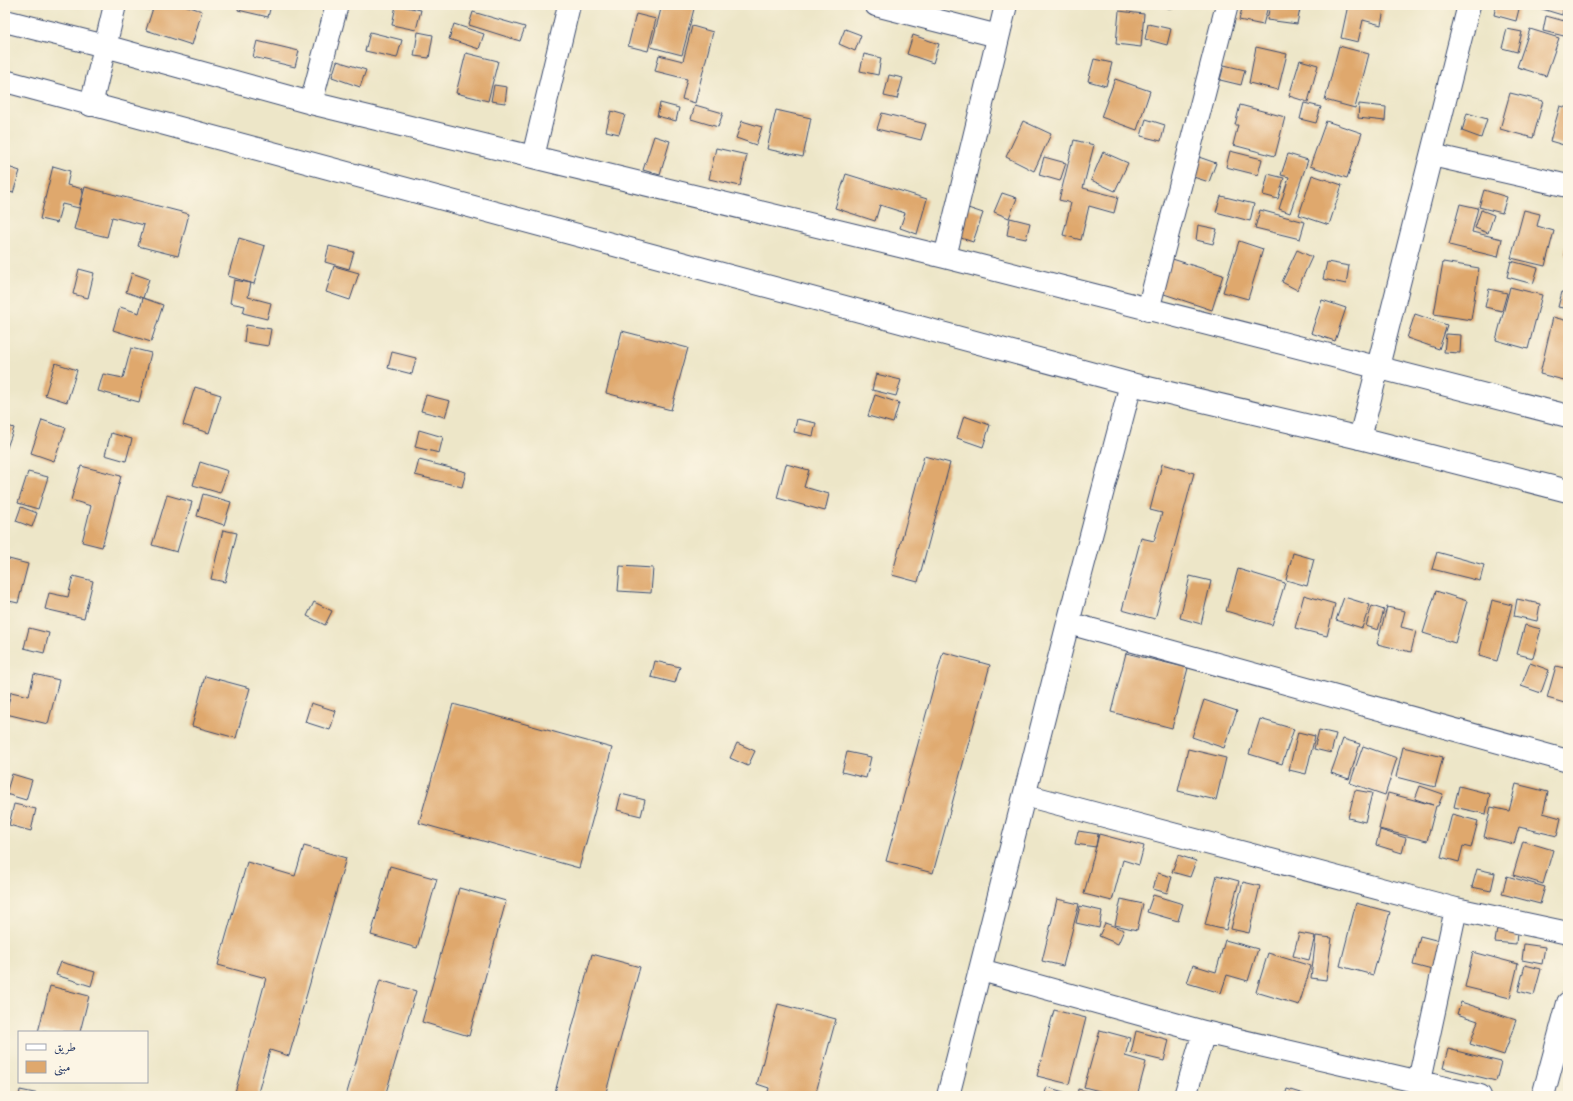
<svg xmlns="http://www.w3.org/2000/svg" width="1573" height="1101" font-family="'Gentium Book Plus',Amiri,serif">
	<style>
		.building { fill: #dfa86d }
		.lines { fill: none; stroke-linecap: round; stroke-linejoin: round }
		.street-casing { stroke: #3a4a6e; stroke-width: 24 }
		.secondary-casing { stroke: #3a4a6e; stroke-width: 24 }
		.street { stroke: #fff; stroke-width: 22 }
		.secondary { stroke: #fff; stroke-width: 22 }
	</style>
	<rect width="100%" height="100%" fill="#fcf5e5"/>
	<filter id="ink" filterUnits="userSpaceOnUse"><feTurbulence type="fractalNoise" baseFrequency=".025" numOctaves="2"/><feDisplacementMap in="SourceGraphic" scale="8" xChannelSelector="R" yChannelSelector="G"/><feConvolveMatrix kernelMatrix="1 2 1 2 8 2 1 2 1" color-interpolation-filters="sRGB"/></filter>
	<filter id="wash" filterUnits="userSpaceOnUse"><feTurbulence type="fractalNoise" baseFrequency=".012" numOctaves="4" result="noise"/><feDisplacementMap in="SourceGraphic" scale="16" xChannelSelector="R" yChannelSelector="G"/><feGaussianBlur stdDeviation="0.9" result="paint"/><feColorMatrix in="noise" values="0 0 0 0 0 0 0 0 0 0 0 0 0 0 0 0 0 1.4 0 .05"/><feComposite in="paint" operator="in"/></filter>
	<g filter="url(#wash)">
		<rect width="100%" height="100%" fill="#ede6c8"/>
		<g id="blocks">
			<!-- building -->
			<path class="building" d="M131,5h20l-2,5z
				M154,5h30l18,6 -10,34 -46,-15z
				M239,5h32l-3,12 -30,-7z
				M396,5l25,5 -5,20 -24,-5z
				M662,5h33l-13,50 -31,-8z
				M1157,5h15v4z
				M1243,5l25,1 -5,19 -24,-5z
				M1270,5l30,4 -3,15 -30,-4z
				M1348,5h15l21,5 -3,15 -18,-5 -5,22 -17,-4z
				M1496,5h24l-4,16 -22,-6z
				M1529,5h35l-2,10z
				M1119,11l25,3 -3,33 -25,-3z
				M473,12l52,15 -5,14 -51,-16z
				M636,14l20,5 -8,32 -20,-5z
				M1546,16l22,6 -4,14 -21,-5z
				M454,24l30,10 -5,15 -30,-10z
				M1148,24l23,5 -4,16 -22,-6z
				M692,26l21,6 -18,71 -13,-4 5,-20 -32,-8 4,-16 24,6z
				M845,29l16,6 -6,16 -16,-7z
				M1507,29l15,3 -5,20 -15,-4z
				M1530,29l29,9 -13,38 -29,-9z
				M370,32l32,8 -5,18 -32,-7z
				M418,32l15,3 -4,23 -15,-2z
				M913,35l26,9 -6,19 -26,-9z
				M257,41l42,10 -4,16 -42,-10z
				M1339,46l30,8 -14,54 -30,-8z
				M1256,47l31,7 -9,36 -29,-7z
				M466,53l32,8 -10,40 -32,-8z
				M864,54l17,4 -3,17 -18,-4z
				M1094,59l18,4 -6,23 -18,-5z
				M1300,60l18,5 -10,37 -19,-6z
				M337,61l29,9 -6,17 -28,-10z
				M1224,65l21,5 -4,15 -21,-5z
				M889,75l14,3 -6,21 -13,-3z
				M1115,79l35,12 -13,39 -36,-13z
				M494,85l13,2 -2,16 -14,-2z
				M1510,93l33,8 -10,37 -33,-9z
				M660,103l19,5 -3,13 -19,-5z
				M1304,103l17,4 -5,16 -16,-4z
				M1359,104l27,3 -1,14 -27,-3z
				M695,105l28,8 -5,14 -27,-8z
				M1240,105l45,12 -10,39 -42,-11 5,-20h-3z
				M1560,106l8,2 -1,38 -17,-5z
				M776,110l35,8 -8,39 -36,-8z
				M611,111l14,4 -6,19 -13,-3z
				M882,113l44,11 -5,16 -44,-11z
				M1467,113l20,6 -6,19 -19,-7z
				M1146,119l19,6 -4,16 -20,-5z
				M742,121l20,6 -6,18 -20,-7z
				M1023,121l28,13 -17,37 -28,-14z
				M1326,121l36,12 -15,45 -37,-12z
				M654,136l16,5 -10,34 -17,-5z
				M1074,140l20,5 -11,43 35,9 -4,16 -25,-7 -8,34 -18,-5 8,-32 -12,-3z
				M716,148l31,7 -7,31 -31,-7z
				M1230,151l32,8 -4,16 -32,-8z
				M1103,152l25,11 -13,28 -24,-11z
				M1190,154l26,9 -7,19 -25,-8z
				M1288,154l20,6 -18,53 -11,-4 10,-32 -8,-2z
				M1044,157l22,6 -6,18 -21,-6z
				M5,166l15,5 -7,22 -8,-3z
				M53,166l17,5 -3,14 16,4 -4,19 -17,-4 -5,19 -17,-4z
				M846,174l81,25 -10,35 -17,-6 5,-15 -25,-8 -5,16 -40,-13z
				M1268,174l16,4 -6,21 -15,-4z
				M1312,175l30,10 -13,40 -30,-10z
				M85,187l104,27 -11,42 -40,-10 6,-21 -32,-8 -5,20 -33,-8z
				M1484,190l23,7 -5,16 -23,-6z
				M1002,193l15,5 -8,20 -15,-6z
				M1221,196l33,8 -4,17 -34,-9z
				M1460,204l18,4 -6,24 30,7 -4,18 -49,-12z
				M959,205l24,8 -10,29 -24,-8z
				M1260,210l45,12 -5,17 -45,-11z
				M1481,210l13,5 -6,18 -13,-5z
				M1524,210l16,4 -3,12 17,5 -9,35 -34,-8z
				M1010,218l20,5 -4,16 -19,-4z
				M1198,225l19,4 -4,15 -17,-4z
				M1567,235h1v21l-3,-1z
				M239,238l26,8 -11,38 -26,-8z
				M1239,241l24,8 -15,50 -25,-7z
				M329,246l25,6 -5,17 -24,-7z
				M1297,250l15,7 -15,33 -15,-8z
				M1166,257l57,18 -11,35 -57,-19z
				M1511,261l27,7 -5,16 -26,-7z
				M1327,262l22,4 -3,18 -23,-5z
				M1443,262l36,6 -8,52 -37,-6z
				M334,266l25,7 -9,27 -24,-8z
				M79,269l15,4 -6,25 -15,-4z
				M132,273l17,6 -6,19 -17,-6z
				M234,280l17,3 -3,14 23,6 -4,16 -24,-6 2,-7 -15,-3z
				M1510,287l32,8 -14,54 -32,-9z
				M1489,289l18,4 -5,18 -17,-4z
				M1562,292l6,1v16l-10,-2z
				M143,298l20,7 -12,37 -38,-12 7,-23 19,6z
				M1322,300l24,8 -11,33 -24,-8z
				M1415,314l32,11 -8,24 -32,-11z
				M1553,317l15,4v60l-28,-7z
				M246,325l25,4 -3,17 -24,-4z
				M622,331l66,17 -17,62 -65,-17z
				M1446,334l15,1 -1,18 -16,-1z
				M131,348l20,5 -12,49 -41,-11 5,-17 20,4z
				M392,352l24,6 -4,16 -24,-6z
				M55,363l22,7 -10,32 -22,-7z
				M876,374l25,6 -5,16 -24,-6z
				M195,387l26,8 -12,38 -26,-8z
				M426,395l24,6 -5,16 -24,-6z
				M875,395l24,8 -6,20 -25,-7z
				M964,416l26,9 -7,22 -26,-9z
				M797,419l19,4 -3,13 -19,-4z
				M42,420l24,8 -12,33 -23,-8z
				M5,425l9,3 -9,25z
				M419,430l24,7 -4,16 -24,-6z
				M111,433l21,6 -6,22 -21,-6z
				M924,456l26,7 -32,119 -26,-7z
				M419,460l47,12 -4,15 -47,-12z
				M200,462l28,9 -8,22 -27,-8z
				M786,464l23,6 -5,17 25,7 -4,17 -48,-13z
				M1162,464l32,9 -39,146 -33,-9 19,-72 13,3 8,-28 -12,-3z
				M81,466l40,10 -19,71 -20,-5 9,-36 -20,-6z
				M28,472l20,5 -10,32 -20,-6z
				M203,494l28,8 -7,23 -27,-9z
				M167,495l25,7 -15,50 -25,-7z
				M21,507l16,6 -5,14 -16,-6z
				M223,530l14,3 -12,49 -14,-3z
				M1437,552l47,13 -4,16 -48,-12z
				M1293,553l21,6 -7,27 -21,-6z
				M5,558l23,6 -10,39 -13,-3z
				M620,566l33,2 -2,25 -33,-2z
				M1238,569l47,14 -13,42 -46,-14z
				M73,576l20,5 -9,37 -39,-9 4,-16 19,4z
				M1190,576l21,5 -10,43 -21,-6z
				M1436,591l31,10 -12,42 -32,-10z
				M1304,595l31,9 -8,32 -32,-8z
				M1344,597l26,8 -8,23 -26,-8z
				M1517,599l23,5 -3,17 -23,-5z
				M1492,600l20,5 -15,56 -18,-5z
				M314,602l18,9 -7,14 -18,-9z
				M1372,606l12,4 -6,20 -12,-4z
				M1387,607l18,4 -4,16 15,4 -5,21 -34,-8z
				M1525,625l16,4 -8,29 -16,-4z
				M29,628l20,5 -5,20 -20,-5z
				M943,652l47,13 -57,208 -47,-12z
				M1126,653l62,15 -16,60 -61,-16z
				M655,661l25,6 -5,16 -24,-6z
				M1530,663l19,7 -8,23 -20,-7z
				M1556,666l12,3v35l-21,-6z
				M34,674l25,6 -11,44 -42,-10 5,-22 18,4z
				M205,676l45,12 -14,50 -44,-12z
				M1204,700l33,11 -13,37 -32,-11z
				M311,703l25,8 -6,19 -25,-8z
				M453,704l159,44 -33,120 -160,-45z
				M1260,719l34,10 -12,35 -33,-10z
				M1319,730l17,4 -5,19 -17,-4z
				M1298,732l17,4 -9,38 -17,-4z
				M1343,739l17,5 -11,35 -18,-6z
				M737,743l18,8 -7,15 -18,-8z
				M1363,746l34,12 -12,37 -35,-12z
				M1403,747l40,10 -8,30 -39,-10z
				M1188,749l38,9 -10,42 -38,-9z
				M847,752l24,5 -5,21 -24,-6z
				M12,774l20,6 -6,20 -20,-6z
				M1516,784l32,8 -5,21 18,5 -4,18 -38,-9 -5,17 -30,-7 7,-30 18,4z
				M1420,786l23,8 -5,12h-2l-9,35 -48,-12 9,-36 45,12 -18,-6z
				M1459,786l31,8 -4,20 -32,-7z
				M1355,790l17,3 -7,29 -17,-4z
				M621,794l24,6 -4,16 -24,-6z
				M14,804l22,5 -5,22 -22,-6z
				M1452,814l26,7 -7,27 -8,-2 -4,16 -18,-5z
				M1380,830l26,8 -4,15 -26,-8z
				M1078,831l20,3 -2,13 -21,-3z
				M1099,834l45,12 -5,19 -16,-5 -11,41 -28,-7z
				M1523,841l30,9 -10,34 -30,-9z
				M304,846l42,12 -57,198 -19,-6 -13,46h-23l32,-118 -48,-13 29,-103 48,14z
				M1178,855l18,6 -6,16 -18,-5z
				M390,866l47,13 -20,69 -46,-13z
				M1477,869l18,4 -4,18 -19,-4z
				M1158,873l14,4 -5,16 -14,-4z
				M1217,875l22,6 -13,49 -21,-5z
				M1507,876l38,11 -5,17 -38,-10z
				M1243,882l17,4 -11,47 -18,-4z
				M459,888l47,13 -37,135 -47,-14z
				M1153,895l30,9 -5,17 -31,-9z
				M1057,899l22,5 -16,62 -21,-5z
				M1121,899l22,5 -6,26 -22,-5z
				M1356,903l34,9 -17,63 -33,-9z
				M1080,906l22,5 -3,17 -23,-5z
				M1105,923l19,7 -6,14 -19,-8z
				M1497,929l20,3 -1,12 -21,-2z
				M1299,933l16,3 -6,24 -16,-4z
				M1316,936l16,2 -6,42 -15,-2z
				M1420,936l39,10 -8,29 -38,-10z
				M1225,940l33,9 -10,32 -21,-6 -6,18 -34,-10 6,-18 23,7z
				M1524,944l21,3 -3,17 -20,-4z
				M1473,952l45,12 -8,34 -45,-11z
				M1268,953l43,13 -12,39 -43,-13z
				M592,954l48,13 -35,129h-51z
				M61,962l34,10 -4,14 -35,-11z
				M1525,965l16,4 -7,26 -16,-4z
				M380,980l36,11 -31,105h-39z
				M50,986l39,10 -9,36h-42z
				M1461,1002l55,18 -12,35 -34,-11 8,-23 -21,-7z
				M778,1004l58,15 -21,77h-48l2,-8 -12,-4z
				M1054,1010l32,8 -17,66 -32,-8z
				M1100,1030l30,8 -5,18 21,6 -9,34h-18l-35,-9z
				M1136,1031l33,9 -5,21 -33,-8z
				M1448,1049l53,13 -5,19 -53,-13z
				M1047,1087l30,9h-33z
				M1078,1089l24,6v1h-25z
				M1287,1089l23,7h-25z
				M20,1090l24,5v1h-25z"/>
		</g>
	</g>
	<g filter="url(#ink)">
		<use href="#blocks" fill-opacity="0" stroke="#3a4a6e" stroke-width="1"/>
		<g class="lines">
			<defs>
				<path id="street" d="M569,5l-36,152 412,100 623,159
					M876,5l122,31
					M5,21l100,25 206,57 222,54
					M311,103l26,-98
					M91,105l24,-100
					M1432,155l136,31
					M945,257l61,-252
					M1148,310l79,-305
					M1360,438l109,-433
					M1068,623l500,138
					M1025,795l431,114 112,24
					M981,970l223,62 276,64
					M1419,1081l37,-172
					M948,1096l120,-473 63,-239
					M1185,1096l19,-64
					M1543,1096l25,-93"/>
				<path id="secondary" d="M5,81l1126,303 229,54 208,53"/>
			</defs>
			<!-- street casing -->
			<use href="#street" class="street-casing"/>
			<!-- secondary casing -->
			<use href="#secondary" class="secondary-casing"/>
			<!-- street -->
			<use href="#street" class="street"/>
			<!-- secondary -->
			<use href="#secondary" class="secondary"/>
		</g>
	</g>
	<!-- margin -->
	<rect width="1573" height="1101" fill="none" stroke="#fcf5e5" stroke-width="20"/>
	<!-- legend -->
	<rect x="18" y="1031" width="130" height="52" fill="#fcf5e5" stroke="#a2a6af"/>
	<rect x="26" y="1044" width="20" height="6" fill="#ffffff" stroke="#a2a6af"/>
	<text x="54" y="1051" font-size="12" fill="#1b2f5e">طريق</text>
	<rect x="26" y="1061" width="20" height="12" fill="#dfa86d" stroke="#a2a6af"/>
	<text x="54" y="1071" font-size="12" fill="#1b2f5e">مبنى</text>
</svg>
